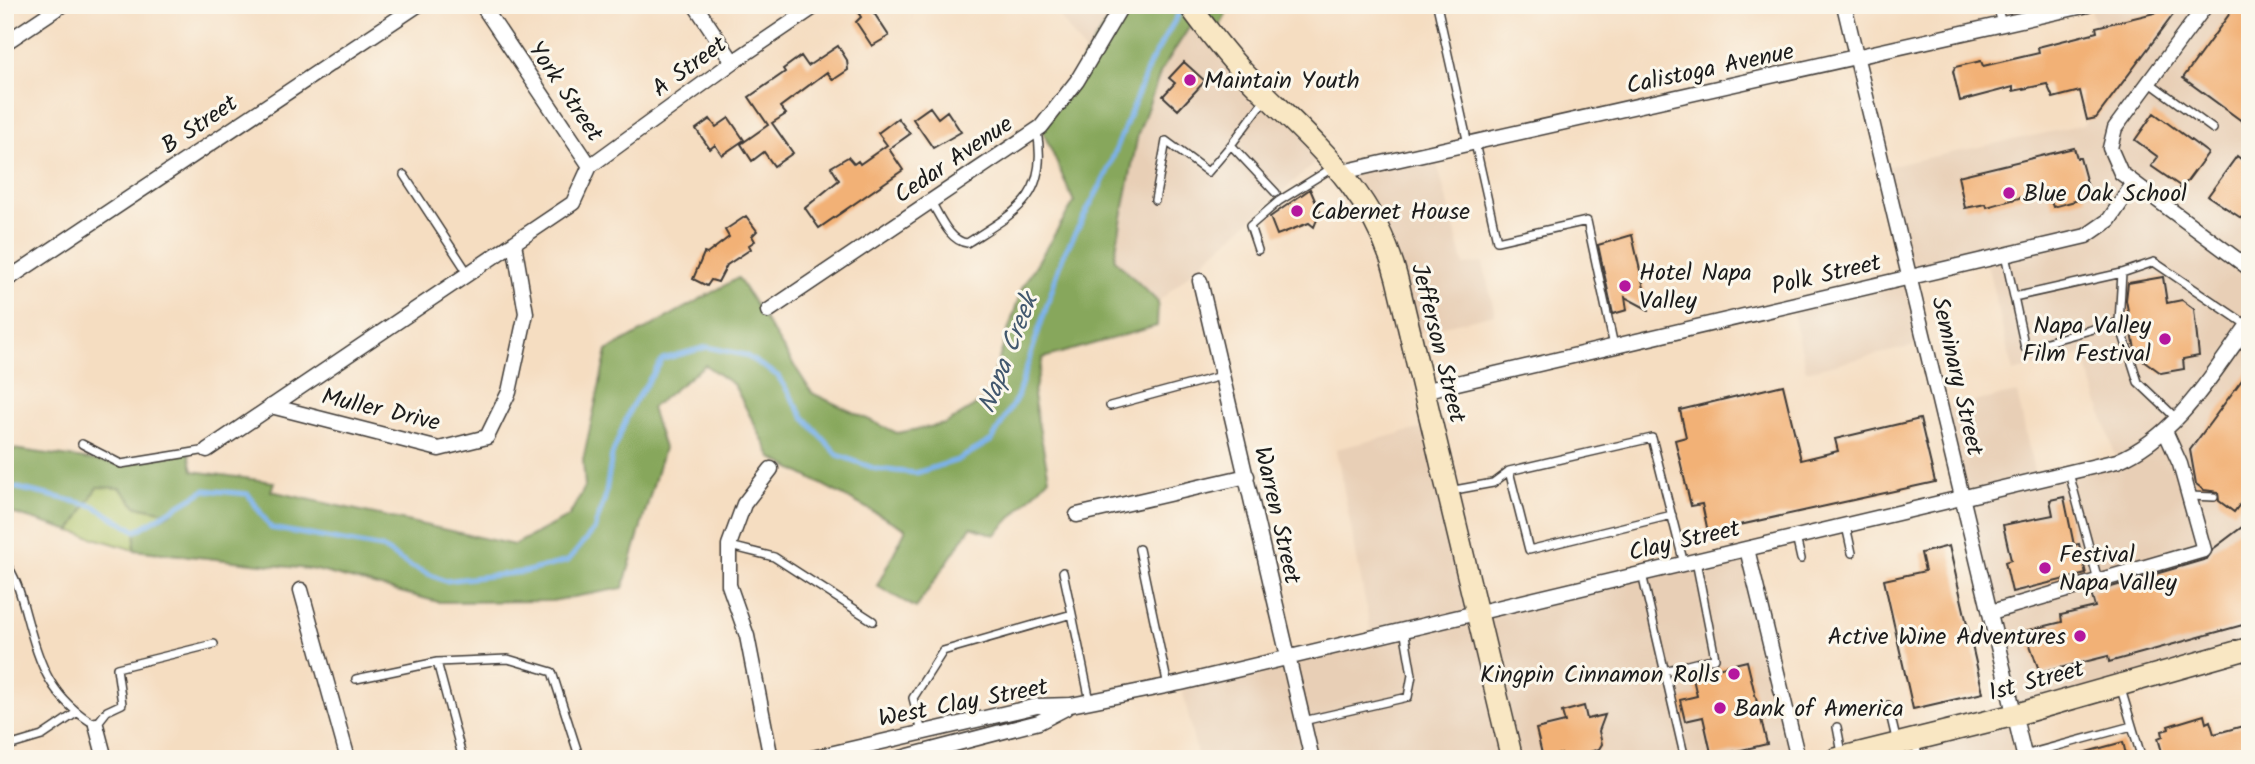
<svg xmlns="http://www.w3.org/2000/svg" width="2255" height="764" font-family="Kalam,sans-serif">
	<style>
		.built { fill: #e8cfb6 }
		.green { fill: #aac166; stroke: #636e41; stroke-width: 2 }
		.forest { fill: #87a75b; stroke: #52623c; stroke-width: 2 }
		.lines { fill: none; stroke-linecap: round; stroke-linejoin: round }
		.stream { stroke: #7cb2ea; stroke-width: 5 }
		.building { fill: #f2b176 }
		.service-casing { stroke: #3d3935; stroke-width: 10 }
		.minor-casing { stroke: #3d3935; stroke-width: 17 }
		.secondary-casing { stroke: #3d3935; stroke-width: 24 }
		.service { stroke: #fff; stroke-width: 7 }
		.minor { stroke: #fff; stroke-width: 14 }
		.secondary { stroke: #f9e7c3; stroke-width: 21 }
		.poi-dot { fill: #b5179e; stroke: #fbf7ec; stroke-width: 2.5 }
		.labels { text-anchor: middle; stroke-width: 6; stroke-linejoin: round; paint-order: stroke }
		.street-label { font-size: 24px; fill: #1c1c1c; stroke: #fbf7ec }
		.poi-label { font-size: 24px; fill: #1c1c1c; stroke: #fbf7ec; text-anchor: start }
		.water-label { font-size: 26px; font-style: italic; fill: #42586e; stroke: #fbf7ec }
	</style>
	<rect width="100%" height="100%" fill="#fbf7ec"/>
	<filter id="ink" filterUnits="userSpaceOnUse"><feTurbulence type="fractalNoise" baseFrequency=".0143" numOctaves="2"/><feDisplacementMap in="SourceGraphic" scale="14" xChannelSelector="R" yChannelSelector="G"/><feConvolveMatrix kernelMatrix="1 2 1 2 8 2 1 2 1" color-interpolation-filters="sRGB"/></filter>
	<filter id="wash" filterUnits="userSpaceOnUse"><feTurbulence type="fractalNoise" baseFrequency=".00686" numOctaves="4" result="noise"/><feDisplacementMap in="SourceGraphic" scale="28" xChannelSelector="R" yChannelSelector="G"/><feGaussianBlur stdDeviation="1.57" result="paint"/><feColorMatrix in="noise" values="0 0 0 0 0 0 0 0 0 0 0 0 0 0 0 0 0 1.4 0 .05"/><feComposite in="paint" operator="in"/></filter>
	<g filter="url(#wash)">
		<rect width="100%" height="100%" fill="#f5ddc1"/>
		<!-- built -->
		<path class="built" d="M1052,5h65l-28,54z
			M2090,5h160v643l-236,66 11,45h-189l178,-45 -72,-306 75,-15 19,88 81,-20 -34,-107 -70,18 -27,-112 -75,17 16,66 -121,28 -15,-66 119,-28 -26,-110 200,-42 26,-40z
			M1197,16l128,138 -167,148 -44,-43 24,-125 23,-63z
			M1434,152l30,113 19,-2 12,51 -85,20 -17,-72 -51,-90z
			M1432,426l46,186 269,-63 51,210h-600l-17,-76 191,-46 -36,-188z"/>
		<!-- green -->
		<path class="green" d="M97,486l23,2 16,18 36,7 -35,18 -3,19 -63,-19z"/>
		<!-- forest -->
		<path class="forest" d="M1117,5h113l-16,34 -18,-22 -35,54 -23,63 -24,125 44,43 -1,24 -114,32 -10,38 16,82 -54,57 -24,-8 -55,81 -39,-22 29,-57 -134,-71 -38,-73 -29,-20 -54,43 13,40 -41,140 -71,13 -114,1 -122,-32 -182,-20 2,-19 35,-18 -35,-7 -16,-18 -23,-1 -26,44 -66,-20v-63l116,16 68,-12 4,19 81,11 -3,9 243,54 55,-29 16,-29 -2,-27 24,-109 131,-73 74,115 85,40 48,-9 41,-25 36,-111 52,-86 -33,-75z"/>
		<g class="lines">
			<!-- stream -->
			<path class="stream" d="M5,485l89,21 42,25 69,-41 43,4 23,34 111,20 28,18 35,15 79,-9 44,-11 26,-31 11,-32 7,-43 19,-48 32,-48 44,-12 38,8 33,21 25,40 35,39 38,14 40,4 42,-13 34,-20 25,-43 46,-141 43,-81 44,-112 34,-58"/>
		</g>
		<g id="blocks">
			<!-- building -->
			<path class="building" d="M2236,5l14,10v112l-67,-49z
				M870,7l19,29 -17,10 -16,-24 5,-5 -2,-3z
				M2179,7l-83,111 -9,2 -7,-29 -27,7 -6,-14 -34,7v-4l-53,14 -7,-30 2,-4 26,-6 2,5 56,-13 -1,-6 59,-15 -1,-5z
				M838,46l9,14 1,10 -15,10 -6,-8 -47,35 6,7 -14,9 21,30 -19,13 -10,-14 -12,9 -11,-17 27,-19 -19,-28 36,-25 -2,-3 18,-13 7,10z
				M1184,62l21,19 -27,29 -15,-14 12,-13 -6,-5z
				M930,107l8,11 9,-7 14,21 -28,16 -20,-29z
				M2154,113l54,40 -28,38v-5l-29,-20 7,-9 -23,-17z
				M729,118l15,22 -22,15 -7,-10 -5,4 -14,-20 14,-10 6,8z
				M898,118l12,16 -21,15 14,21 -84,58 -14,-20 34,-28 -8,-13 17,-10 6,7 4,-3 2,3 27,-19 -9,-12z
				M2074,148l3,10h3l8,29 -4,1 2,10 -33,9 -6,-17 -60,17 -1,-3 -21,4 -7,-32z
				M2237,156l13,10v58l-42,-28z
				M1310,189l10,23 -6,15 -5,-4 -32,12 -7,-18z
				M746,216l11,15 -5,5 3,5 -6,4 2,4 -24,16 -9,17 -7,-2 -4,6 -14,-7 11,-26 3,1 22,-17 -4,-7z
				M1632,235l17,75 -24,-13 2,13 -14,4 -15,-69z
				M2163,277l4,26 15,-3 12,9 5,47 -16,3 1,10 -23,4 -25,-18 -10,-55 2,-17z
				M2250,369v122l-16,21 -15,-11 -1,-9 -14,-2 -8,-6 -6,-34z
				M1783,385l18,75 37,-9 -3,-12 85,-20 15,63 -227,50 -6,-28 -11,2 -16,-66 11,-3 -6,-27z
				M2064,497l10,48 5,-1 7,30 -74,18 -7,-30 6,-2 -8,-35 50,-10 -3,-15z
				M2250,521v102l-141,39 -1,-6 -68,17 -15,-42 37,-9 -1,-7 34,-8 -4,-14 116,-34 6,-10z
				M1949,546l34,147 -70,16 -29,-129 41,-9 -4,-18z
				M1747,661l20,83 -55,13 -9,-40 -18,4 -5,-21 17,-4 -5,-22z
				M1584,706l3,13 18,-4 -6,16 3,13 -3,5 -30,10h-6l-2,-5 -18,4 -7,-29 29,-7 -3,-10z
				M2204,715l2,8 4,-2 4,13 36,-10v35h-86l-6,-21 5,-2 -1,-5 7,-2 -1,-3z
				M2123,742l4,17h-51l-1,-4z"/>
		</g>
	</g>
	<g filter="url(#ink)">
		<use href="#blocks" fill-opacity="0" stroke="#3d3935" stroke-width="2"/>
		<g class="lines">
			<defs>
				<path id="service" d="M1437,5l31,139
					M1997,5l5,19
					M2149,82l64,47
					M1267,97l-36,48 45,48
					M1475,143l22,98 90,-20 27,125
					M404,175l64,98
					M1155,200l11,-59 42,31 23,-27
					M931,202c9,14 18,39 36,41 49,-31 82,-46 70,-112
					M1258,250l-8,-24 29,-25 53,-33
					M2005,255l20,93 94,-26 19,60 39,37
					M2014,297l108,-24 32,-11 93,63
					M2119,322l3,-49
					M1110,406l111,-30
					M82,444l39,20 86,-14
					M1509,471l20,79 143,-35
					M2069,473l29,107
					M1449,491l44,-8 16,-12 143,-33 32,126
					M2190,496l24,1
					M1846,526l6,27
					M1796,537l5,22
					M730,546l44,11 99,64
					M1139,549l29,137
					M5,562c13,18 16,35 22,56 13,48 24,81 69,107l11,-14 15,-7 -5,-36 97,-24
					M1063,572l9,42
					M1642,574l43,185
					M1664,671l51,-13 -19,-97
					M356,679l81,-17
					M2121,689l21,70
					M1888,705l9,38
					M1303,721l105,-24 4,-22 -8,-46
					M1837,727l5,26
					M922,732l-9,-34 30,-47 129,-37 18,87
					M1915,743l4,16
					M5,747l37,-11 34,-23
					M2024,755l108,-29
					M463,759l-26,-97 71,-3 44,13 28,87"/>
				<path id="minor" d="M482,5l108,161
					M695,5l38,57
					M1844,5l181,754
					M2206,5l-91,123 -5,20 11,25 129,96
					M5,43l57,-38
					M1342,172l746,-167
					M5,281l413,-276
					M1200,281l112,478
					M768,311l273,-184 36,-46 45,-76
					M1423,391l663,-155 23,-16 25,-37
					M271,406l168,43 48,-12 22,-45 17,-79 -12,-70
					M207,450l366,-247 17,-37 143,-104 84,-57
					M1077,515l170,-39
					M1747,549l51,210
					M301,590l47,169
					M1991,612l213,-62 -24,-86 -14,-31
					M96,725l9,34
					M771,759l-24,-123 -18,-51v-40l15,-41 27,-35
					M808,759l229,-53 34,-1 110,-22 936,-222c61,-26 95,-87 133,-139
					M897,759l142,-37 27,-14"/>
				<path id="secondary" d="M1189,5c17,23 34,46 54,67 63,65 131,115 154,207l115,480
					M1836,759l178,-44 236,-67"/>
			</defs>
			<!-- service casing -->
			<use href="#service" class="service-casing"/>
			<!-- minor casing -->
			<use href="#minor" class="minor-casing"/>
			<!-- secondary casing -->
			<use href="#secondary" class="secondary-casing"/>
			<!-- service -->
			<use href="#service" class="service"/>
			<!-- minor -->
			<use href="#minor" class="minor"/>
			<!-- secondary -->
			<use href="#secondary" class="secondary"/>
		</g>
	</g>
	<!-- markers -->
	<g class="poi-dot">
		<circle cx="1190" cy="80" r="7"/>
		<circle cx="2009" cy="193" r="7"/>
		<circle cx="1297" cy="211" r="7"/>
		<circle cx="1625" cy="286" r="7"/>
		<circle cx="2165" cy="339" r="7"/>
		<circle cx="2045" cy="568" r="7"/>
		<circle cx="2080" cy="636" r="7"/>
		<circle cx="1734" cy="674" r="7"/>
		<circle cx="1720" cy="708" r="7"/>
	</g>
	<g class="labels">
		<!-- street labels -->
		<g class="street-label">
			<text transform="translate(689 66) rotate(-36)" y="8">A Street</text>
			<text transform="translate(1710 68) rotate(-12)" y="8">Calistoga Avenue</text>
			<text transform="translate(566 91) rotate(56)" y="8">York Street</text>
			<text transform="translate(199 124) rotate(-34)" y="8">B Street</text>
			<text transform="translate(953 159) rotate(-34)" y="8">Cedar Avenue</text>
			<text transform="translate(1826 274) rotate(-13)" y="8">Polk Street</text>
			<text transform="translate(1439 343) rotate(76)" y="8">Jefferson Street</text>
			<text transform="translate(1958 376) rotate(77)" y="8">Seminary Street</text>
			<text transform="translate(381 409) rotate(13)" y="8">Muller Drive</text>
			<text transform="translate(1278 515) rotate(77)" y="8">Warren Street</text>
			<text transform="translate(1684 540) rotate(-13)" y="8">Clay Street</text>
			<text transform="translate(2036 680) rotate(-15)" y="8">1st Street</text>
			<text transform="translate(963 702) rotate(-11)" y="8">West Clay Street</text>
		</g>
		<!-- poi labels -->
		<g class="poi-label">
			<text x="1204" y="88">Maintain Youth</text>
			<text x="2023" y="201">Blue Oak School</text>
			<text x="1311" y="219">Cabernet House</text>
			<text x="1639" y="280">Hotel Napa<tspan x="1639" dy="28">Valley</tspan></text>
			<text x="2151" y="333" text-anchor="end">Napa Valley<tspan x="2151" dy="28">Film Festival</tspan></text>
			<text x="2059" y="562">Festival<tspan x="2059" dy="28">Napa Valley</tspan></text>
			<text x="2066" y="644" text-anchor="end">Active Wine Adventures</text>
			<text x="1720" y="682" text-anchor="end">Kingpin Cinnamon Rolls</text>
			<text x="1734" y="716">Bank of America</text>
		</g>
		<!-- water labels -->
		<g class="water-label">
			<text transform="translate(1007 353) rotate(-69)" y="9">Napa Creek</text>
		</g>
	</g>
	<!-- margin -->
	<rect width="2255" height="764" fill="none" stroke="#fbf7ec" stroke-width="28"/>
</svg>
